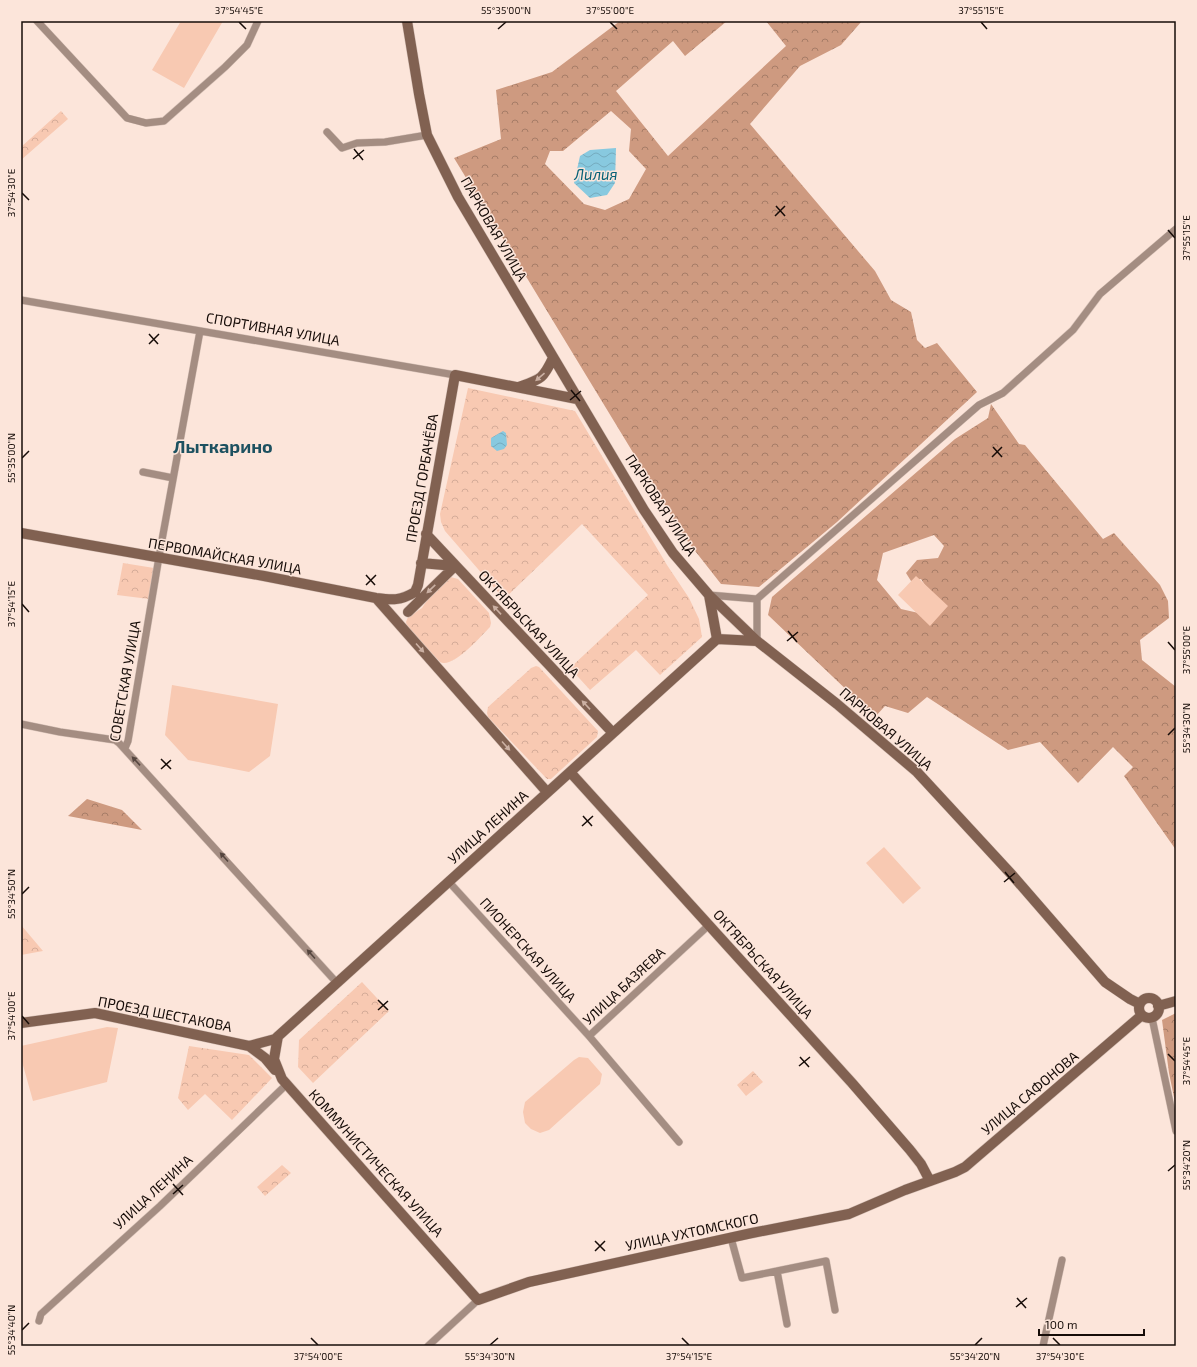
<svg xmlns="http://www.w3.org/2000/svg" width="1197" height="1367" font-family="'Exo 2',sans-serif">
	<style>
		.forest { fill: url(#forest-crowns); fill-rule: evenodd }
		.park { fill: url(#park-crowns) }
		.garden { fill: #f8c9b2 }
		.water { fill: url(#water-waves) }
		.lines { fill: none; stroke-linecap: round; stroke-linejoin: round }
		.street-casing { stroke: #d7c2b8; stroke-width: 8 }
		.secondary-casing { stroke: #d7c2b8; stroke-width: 11 }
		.street { stroke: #a48d82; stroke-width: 7 }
		.secondary { stroke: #816151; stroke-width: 10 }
		.oneway { fill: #cbb0a3 }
		.oneway2 { fill: #56463f }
		.ticks { fill: none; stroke: #160c08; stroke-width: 1.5 }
		.labels { text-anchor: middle; stroke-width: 3; stroke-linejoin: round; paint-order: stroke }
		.street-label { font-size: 14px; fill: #160c08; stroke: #fce5da }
		.water-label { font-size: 15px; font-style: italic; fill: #056177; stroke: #fce5da }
		.district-label { font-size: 18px; font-weight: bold; fill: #1d5160; stroke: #fce5da }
		.neatline { fill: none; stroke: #160c08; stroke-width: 1.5 }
		.ticks-label { font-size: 10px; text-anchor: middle; fill: #160c08 }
	</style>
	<defs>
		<pattern id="forest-crowns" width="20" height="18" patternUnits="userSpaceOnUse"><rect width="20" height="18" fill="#ce9a80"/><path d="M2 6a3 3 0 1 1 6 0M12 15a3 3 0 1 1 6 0" fill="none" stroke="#a67c67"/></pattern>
		<pattern id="park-crowns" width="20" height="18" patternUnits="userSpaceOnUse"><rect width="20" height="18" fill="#f8c9b2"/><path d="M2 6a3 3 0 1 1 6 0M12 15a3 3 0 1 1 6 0" fill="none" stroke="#d4ab98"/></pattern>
		<pattern id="water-waves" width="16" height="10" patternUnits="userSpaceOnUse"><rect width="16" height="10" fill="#88c9df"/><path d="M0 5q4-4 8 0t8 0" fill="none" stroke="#75abbe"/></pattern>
	</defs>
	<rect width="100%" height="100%" fill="#fce5da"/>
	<!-- forest -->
	<path class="forest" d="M620,21h107l-42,35 -12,-15 -57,50 52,65 118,-110 -20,-25h96l-21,24 -41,21 -50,58 125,147 16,29 20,12 6,28 8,8 12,-5 40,49 -140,130 -78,65 -38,-3 -36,-46 -231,-380 47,-19 -5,-49 56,-18zM611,111l20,18 -2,22 17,18 -17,30 -24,11 -21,-6 -39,-40 5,-13h13z
		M991,404l28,40 6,1 78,94 11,-6 46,52 8,16 1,17 -29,22 2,20 34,27v163l-52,-74 9,-9 -20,-20 -35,36 -38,-41 -32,8 -81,-53 -19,16 -23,-7 -10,11 -107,-102 4,-18 183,-158 33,-21zM934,535l10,11 -6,12 -21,2 -11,13 5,8 10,-2 16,24 -14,11 -22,-5 -24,-29 6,-27z
		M87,799l35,11 20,20 -74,-14z
		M1176,1013v94l-7,-34 -7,-53z"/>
	<!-- park -->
	<path class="park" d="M61,111l7,8 -47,41v-13z
		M468,388l107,23 92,154 22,33 10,21 3,18 -42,38 -24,-25 -46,40 -20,-22 78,-73 -66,-71 -78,75 -59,-68 -4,-9 -1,-8z
		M123,563l31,5 -5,31 -32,-4z
		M447,576l11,3 31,34 2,10 -1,4c-9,9 -37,42 -50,35l-33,-35 -1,-5 2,-5 14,-9 17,-26z
		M536,666l3,1 59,64 -1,6 -46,42h-4l-59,-62 -1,-4 1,-6 41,-37 2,-2z
		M21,925l22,26 -22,4z
		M362,982l27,29 -76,72 -15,-16 1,-27z
		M189,1046l60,9 23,23 -40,42 -27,-26 -17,16 -10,-12z
		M753,1071l10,11 -17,14 -9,-11z
		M282,1165l9,8 -26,23 -8,-9z"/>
	<!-- garden -->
	<path class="garden" d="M181,21h42l-39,67 -32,-18z
		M916,576l32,30 -18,20 -32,-31z
		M172,685l106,19 -8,52 -21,16 -61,-12 -23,-25z
		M884,847l37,41 -18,16 -37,-41z
		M107,1027l11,1 -11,54 -74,19 -12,-43v-12z
		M579,1057l9,1 14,16 -2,10 -51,46 -9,3 -9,-4 -6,-6 -2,-11 2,-10 49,-42z"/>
	<!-- water -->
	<path class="water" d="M616,148l-1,35 -8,12 -17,3 -16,-15 6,-27 10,-6z
		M503,431l3,2 1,12 -3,4 -7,2 -6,-5v-8z"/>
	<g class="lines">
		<defs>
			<path id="street" d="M37,21l90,97 19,5 18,-2 61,-54 22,-22 11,-24
				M327,132l15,16 15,-5 28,-1 42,-7
				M21,300l434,75
				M143,472l30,6
				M709,595l48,4 222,-194 24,-12 70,-63 27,-36 76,-65
				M757,599v42
				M21,724l39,8 55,8 4,3 218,240
				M125,748l3,-7 32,-190 40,-220
				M449,882l140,154
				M1152,1018l24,113
				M679,1142l-90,-106 120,-111
				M731,1238l11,40 35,-7 10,53
				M777,1271l49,-10 9,49
				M39,1321l2,-7 119,-108 127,-122
				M428,1346l50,-46
				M1043,1346l19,-86"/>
			<path id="secondary" d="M407,21l12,73 8,41 31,62 186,313 29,43 36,42 48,46 80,63 80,68 96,104 92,106 25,17 10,5
				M519,387c22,-8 24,-8 34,-29
				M21,533l243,43 112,22c16,2 24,3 39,-6l3,-7 37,-210 122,24
				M426,534l187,199
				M421,563l34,3
				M709,595l8,44
				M376,598l171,194
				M408,612l47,-46
				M570,772l282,311 58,67 11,14 9,17
				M1139 1008a10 10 0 1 1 20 0a10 10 0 1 1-20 0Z
				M1158,1006l18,-5
				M21,1023l74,-10 154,33 26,-7 442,-400 40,2
				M278,1036l-4,23 8,20 196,221 51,-18 223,-49 97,-19 56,-24 50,-18 10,-5 177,-152
				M249,1046l16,12 10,12"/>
		</defs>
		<!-- street casing -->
		<use href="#street" class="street-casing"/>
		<!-- secondary casing -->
		<use href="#secondary" class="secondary-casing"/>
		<!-- street -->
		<use href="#street" class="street"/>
		<!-- secondary -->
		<use href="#secondary" class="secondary"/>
	</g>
	<!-- one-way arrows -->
	<defs><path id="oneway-solid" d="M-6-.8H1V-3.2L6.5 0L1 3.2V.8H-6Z"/></defs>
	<g class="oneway">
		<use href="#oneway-solid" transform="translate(540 377) rotate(139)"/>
		<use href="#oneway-solid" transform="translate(431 589) rotate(136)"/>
		<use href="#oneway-solid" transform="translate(497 610) rotate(-133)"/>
		<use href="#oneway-solid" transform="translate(420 648) rotate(48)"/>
		<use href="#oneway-solid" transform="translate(586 705) rotate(-133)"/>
		<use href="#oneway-solid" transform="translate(506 746) rotate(48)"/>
	</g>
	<g class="oneway2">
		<use href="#oneway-solid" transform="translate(136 761) rotate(-133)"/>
		<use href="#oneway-solid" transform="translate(224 857) rotate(-132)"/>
		<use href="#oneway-solid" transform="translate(311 954) rotate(-132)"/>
	</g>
	<!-- ticks -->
	<path class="ticks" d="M239,22l7,7M610,22l7,7M981,22l6,7M498,29l8,-7M354,149l9,11M353,159l11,-9M22,193l7,7M776,206l9,10M775,216l10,-10M1168,230l7,8M149,334l9,10M149,344l10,-10M571,390l9,11M570,400l11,-9M993,447l9,10M992,457l10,-10M22,458l7,-7M366,575l9,10M366,585l10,-10M22,604l7,8M788,631l9,11M787,641l11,-9M1168,642l7,8M1168,735l7,-7M161,759l10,10M161,769l10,-9M583,816l9,10M582,826l11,-10M1005,872l9,11M1004,882l11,-9M22,894l7,-7M378,1000l10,10M378,1010l10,-9M22,1016l7,8M1168,1054l7,7M800,1057l9,10M799,1066l11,-9M1168,1171l7,-6M173,1184l10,11M173,1194l10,-9M595,1241l10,10M595,1251l10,-10M1017,1298l9,10M1016,1307l11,-9M22,1330l7,-7M311,1338l7,7M682,1338l7,7M1053,1338l7,7M490,1345l8,-7M975,1345l7,-7"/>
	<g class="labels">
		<!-- street labels -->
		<g class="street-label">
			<text transform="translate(494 229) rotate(60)" y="5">ПАРКОВАЯ УЛИЦА</text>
			<text transform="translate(273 329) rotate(10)" y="5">СПОРТИВНАЯ УЛИЦА</text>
			<text transform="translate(422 478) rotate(-80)" y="5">ПРОЕЗД ГОРБАЧЁВА</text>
			<text transform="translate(661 505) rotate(57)" y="5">ПАРКОВАЯ УЛИЦА</text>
			<text transform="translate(225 556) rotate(10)" y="5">ПЕРВОМАЙСКАЯ УЛИЦА</text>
			<text transform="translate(529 624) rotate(47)" y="5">ОКТЯБРЬСКАЯ УЛИЦА</text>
			<text transform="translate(125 681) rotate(-80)" y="5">СОВЕТСКАЯ УЛИЦА</text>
			<text transform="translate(886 729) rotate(41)" y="5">ПАРКОВАЯ УЛИЦА</text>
			<text transform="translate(488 827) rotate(-42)" y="5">УЛИЦА ЛЕНИНА</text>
			<text transform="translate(528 950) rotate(48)" y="5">ПИОНЕРСКАЯ УЛИЦА</text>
			<text transform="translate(763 964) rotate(48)" y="5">ОКТЯБРЬСКАЯ УЛИЦА</text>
			<text transform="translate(624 986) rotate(-43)" y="5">УЛИЦА БАЗЯЕВА</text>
			<text transform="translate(165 1014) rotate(11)" y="5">ПРОЕЗД ШЕСТАКОВА</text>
			<text transform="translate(1030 1093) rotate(-40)" y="5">УЛИЦА САФОНОВА</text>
			<text transform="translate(376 1163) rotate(48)" y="5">КОММУНИСТИЧЕСКАЯ УЛИЦА</text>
			<text transform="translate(153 1192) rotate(-43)" y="5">УЛИЦА ЛЕНИНА</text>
			<text transform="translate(692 1232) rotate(-12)" y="5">УЛИЦА УХТОМСКОГО</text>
		</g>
		<!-- water labels -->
		<g class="water-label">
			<text x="596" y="180">Лилия</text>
		</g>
		<!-- district labels -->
		<g class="district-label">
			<text x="223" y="453">Лыткарино</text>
		</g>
	</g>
	<!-- border -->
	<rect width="1197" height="1367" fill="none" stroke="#fce5da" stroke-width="44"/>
	<!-- scale -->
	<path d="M1039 1329v6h105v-6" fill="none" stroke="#160c08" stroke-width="2"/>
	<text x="1045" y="1329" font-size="12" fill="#160c08" stroke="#fce5da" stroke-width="3" paint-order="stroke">100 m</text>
	<rect x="22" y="22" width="1153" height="1323" class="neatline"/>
	<g class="ticks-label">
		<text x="239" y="14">37°54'45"E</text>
		<text x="506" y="14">55°35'00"N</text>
		<text x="610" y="14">37°55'00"E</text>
		<text x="981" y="14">37°55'15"E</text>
		<text transform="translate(11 193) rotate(-90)" y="4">37°54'30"E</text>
		<text transform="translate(1186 238) rotate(-90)" y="4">37°55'15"E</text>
		<text transform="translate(11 458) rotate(-90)" y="4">55°35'00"N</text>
		<text transform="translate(11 604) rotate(-90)" y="4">37°54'15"E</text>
		<text transform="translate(1186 650) rotate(-90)" y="4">37°55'00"E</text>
		<text transform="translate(1186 728) rotate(-90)" y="4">55°34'30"N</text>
		<text transform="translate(11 894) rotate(-90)" y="4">55°34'50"N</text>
		<text transform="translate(11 1016) rotate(-90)" y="4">37°54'00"E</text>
		<text transform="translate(1186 1061) rotate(-90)" y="4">37°54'45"E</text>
		<text transform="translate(1186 1165) rotate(-90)" y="4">55°34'20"N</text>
		<text transform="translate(11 1330) rotate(-90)" y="4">55°34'40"N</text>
		<text x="318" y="1360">37°54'00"E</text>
		<text x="490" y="1360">55°34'30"N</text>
		<text x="689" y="1360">37°54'15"E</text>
		<text x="975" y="1360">55°34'20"N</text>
		<text x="1060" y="1360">37°54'30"E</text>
	</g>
</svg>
